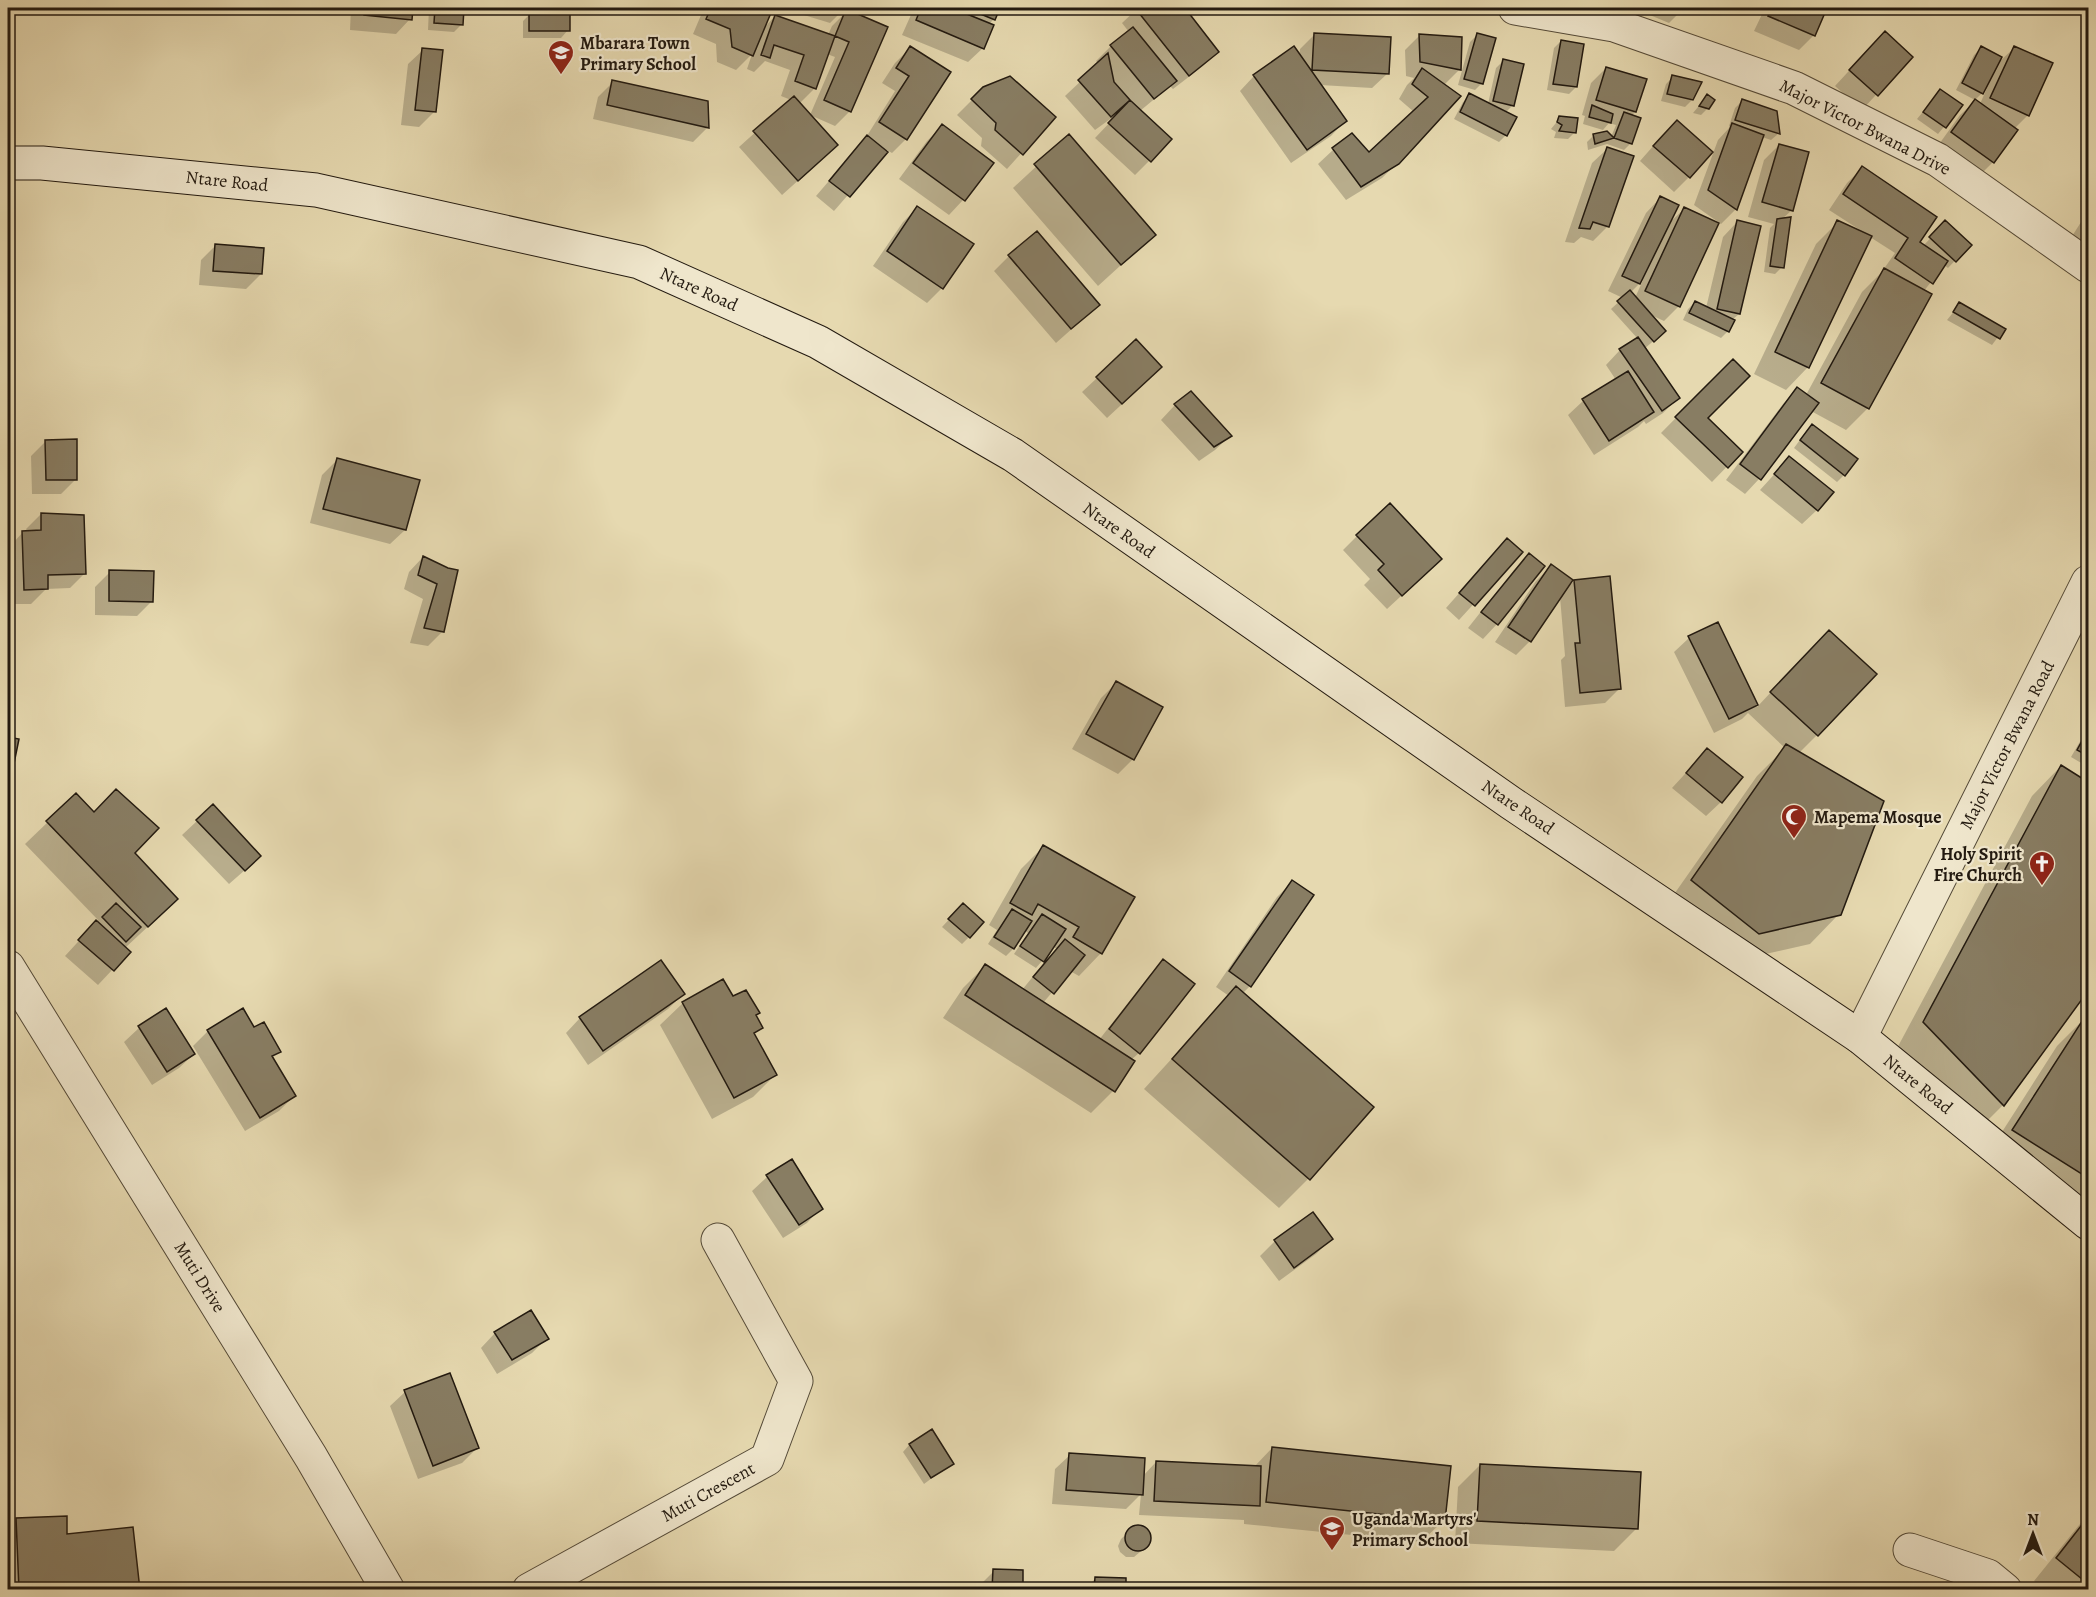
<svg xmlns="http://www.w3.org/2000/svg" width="2096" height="1597" font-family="Alegreya,serif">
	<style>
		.shadow { fill: #0003; fill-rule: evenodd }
		.building { fill: #887d63; stroke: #231a10; stroke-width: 1.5 }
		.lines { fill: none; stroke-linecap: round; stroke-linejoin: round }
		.minor-casing { stroke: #544a38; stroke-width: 35 }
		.secondary-casing { stroke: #231a10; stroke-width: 35 }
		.minor { stroke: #efe6cc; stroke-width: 33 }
		.secondary { stroke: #efe6cc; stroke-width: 33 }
		.labels { text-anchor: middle; stroke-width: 4.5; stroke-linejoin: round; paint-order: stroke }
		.poi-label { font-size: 18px; font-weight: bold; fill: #231a10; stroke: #efe6cc; text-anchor: start }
		.street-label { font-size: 18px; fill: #231a10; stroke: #efe6cc }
	</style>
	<rect width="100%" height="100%" fill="#e6d9b0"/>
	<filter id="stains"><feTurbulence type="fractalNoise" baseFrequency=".00333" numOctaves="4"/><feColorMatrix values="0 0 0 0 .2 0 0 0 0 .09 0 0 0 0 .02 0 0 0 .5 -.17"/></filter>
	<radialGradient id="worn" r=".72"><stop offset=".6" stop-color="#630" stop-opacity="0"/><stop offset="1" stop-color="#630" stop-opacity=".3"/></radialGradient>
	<!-- shadow -->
	<path class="shadow" d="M201,8h20l-2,2z
		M351,8h61l-2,11 -14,15 -46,-4z
		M429,8h33v16l-8,8 -26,-2z
		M704,8h68l-9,21 12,-13 53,19 4,-9 15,-15 39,17 -36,83 -15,15 -25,-11 25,-58 -8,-3 -12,34 -16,16 22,56 -39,35 -43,-48 52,-47 -10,-4 9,-26 -25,-9 -11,11 -7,-3 5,-15 -16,16 -19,-8 -1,-18 -23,-10z
		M781,8h64l-15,15z
		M914,8h84l-4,11 -6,6 -5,23 -15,14 -66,-27z
		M1138,8h45l34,44 -14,14 -30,23 -3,-3 -30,25 10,49 -15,15 -40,-37 19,-20 -1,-1 -18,13 -30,-34 34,-32 -3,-3 15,-15 18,-14 -7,-9z
		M1633,8h51l-15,15z
		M1765,8h60l-11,27 -15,15 -45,-19z
		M530,14l38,16 -7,8h-38v-17z
		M1315,34l72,40 -15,14 -52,-3 25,36 -14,15 -40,27 -51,-72 14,-15 45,-19 1,-8z
		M1420,35l40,34 -16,16 -47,78 -15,15 -36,22 -28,-36 15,-14 19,-15 17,19 45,-42 -15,-13 8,-14 7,-7 -8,-2 -1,-26z
		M1477,35l5,48 -7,7 -17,-5 12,-43z
		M1561,41l15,46 -7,7 -22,-4 7,-42z
		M910,48l39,25 -43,66 -14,14 -5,-3 -53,61 -18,-15 49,-57 30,-48 -13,-8 13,-20z
		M1870,48l41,9 -49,53 -27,-24z
		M1981,48l16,16 17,-16 14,67 -14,14 2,1 -23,32 -15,15 -41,-30 23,-32 15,-14 5,3 7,-16 -12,12 -19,-10 18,-35z
		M423,50l11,62 -15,15 -18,-2 7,-61z
		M1503,61l10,44 -8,8 1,22 -7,7 -45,-23 9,-17 7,-7 18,9 8,-36z
		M1606,68l29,44 -4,4v27l-7,7 -17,-6 -19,6 -1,-8 7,-7 17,2 5,-12 -7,-2 -6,7 -20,-6 2,-8 -3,-1 9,-32z
		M1673,77l19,23 -7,7 -24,-6 5,-17z
		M613,82l95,45 -15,15 -100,-23 5,-22z
		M984,88l70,29 -47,52 -26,-23 1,-8 -25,-23z
		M1940,91l21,15 -23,28 -21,-15z
		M1707,96l1,12 -7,7 -8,-2z
		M1742,101l34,11 2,22 -7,6 -9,-3 -26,72 -15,15 -27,-19 24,-65 12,-13 -1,-1 6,-18z
		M1560,118l15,14 -7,7 -14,-1 2,-6 -5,-3z
		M942,126l50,37 -29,37 -14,15 -50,-36 28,-38z
		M1069,136l85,99 -56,51 -85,-98z
		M1662,136l27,41 -15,15 -34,-31z
		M1779,145l13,65 -11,10 1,47 -7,7 -11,-2 6,-44 4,-4 -26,-7 16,-57z
		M1607,149l1,77 -15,15 -12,-4 -7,6 -9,-1 27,-79z
		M1862,168l56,75 5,3 22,-23 25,22 -22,23 -4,-3 -20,26 -56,117 -22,22 -35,-19 -52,68 -14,15 -19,-14 57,-76 14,-15 9,6 56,-103 19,-19 14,-20 -25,-16 -62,130 -22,23 -32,-16 62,-130 22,-22 21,9 1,-1 -31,-20 18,-27z
		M1660,198l8,26 16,-15 -5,97 -15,15 -15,-7 8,24 -13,11 34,49 -15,15 -17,11 -2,-3 -6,6 -44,28 -26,-40 15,-14 33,-21 -10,-15 14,-15 18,-11 -27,-30 12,-11 -15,-7 38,-78zM1643,280l-8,18 -5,-5z
		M917,208l25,80 -15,15 -54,-37 30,-44z
		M2088,211v42l-19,-12z
		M1737,222l2,92 -7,6 -4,11 -7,7 -38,-18 5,-11 7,-7 11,6 17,-71z
		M216,245l45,29 -15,15 -47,-4 2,-25z
		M1009,256l74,63 -27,24 -62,-72z
		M1960,304l44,25 -12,16 -45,-25z
		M1732,361l-26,57 35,34 -29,30 -51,-49z
		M1097,378l49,4 -39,36 -25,-26z
		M1175,405l55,31 -15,14 -16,11 -38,-41z
		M1805,433l39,42 -7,7 -43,-34z
		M46,441l30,38 -15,15h-29l-1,-38z
		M1789,458l28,52 -15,14 -42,-34z
		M337,460l68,70 -15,14 -80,-21 12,-48z
		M41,514l44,59 -15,15 -24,1 -15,15h-21l-1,-18 -1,1v-59h5v15l10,-11h4l-1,-3z
		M1357,536l69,37 -39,36 -23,-24 6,-6 -27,-29z
		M1521,552l-62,68 -13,-12 47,-53z
		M1529,555l-32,69 -14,15 -15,-11 46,-58z
		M423,557l24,13 9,1 -14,61 -14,14 -18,-3 13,-44 -19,-10 5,-17z
		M1551,566l17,21 6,-6 45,108 -14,14 -40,4 -4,-47 4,-4 -5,-59 -30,44 -14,14 -21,-13 41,-61z
		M110,572l42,29 -15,15 -42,-1v-28z
		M1717,624l40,83 50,-53 10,81 -18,18 40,161 -29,30 -80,18 -67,-52 94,-134 28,-28 -37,-35 -6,6 -28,14 -40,-81 15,-14z
		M1116,683l45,25 -28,51 -15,15 -46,-25 29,-51z
		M2088,732v35l-17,-10 11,-19z
		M8,739l9,2 -7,36 -2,3z
		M1707,750l14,52 -15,14 -34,-28z
		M2061,766l27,18v205l-85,116 -29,29 -79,-82 137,-256z
		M76,795l56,58 22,68 -29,27 4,4 -31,33 -33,-29 33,-36 -73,-76z
		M197,821l48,49 -16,14 -47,-49z
		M1043,847l58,106 -22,23 -9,-5 -27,32 56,37 50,-64 15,-15 -25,92 -8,7 -18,31 -22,22 -148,-95 20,-30 22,-22 37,24 22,-27 -2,-2 -6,7 -22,-14 14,-21 -4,-3 -11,19 -7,7 -18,-12 9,-14 -8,-5 32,-56zM1052,946l5,3 -12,11z
		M1292,882l-42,104 -7,7 129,114 -64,72 -29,29 -135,-119 85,-93 -13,-9 61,-90z
		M956,912l13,25 -7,7 -20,-17z
		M723,981l10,17 22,18 6,11 -8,8 22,40 -22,22 -41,22 -52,-94 23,-22z
		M683,994l-15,15 -80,56 -22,-32 14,-15z
		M165,1011l29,43 -15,14 -27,17 -28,-43 15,-14z
		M2086,1017l2,1v207l-104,-65 73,-114z
		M254,1029l25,22 -8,8 23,37 -15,15 -34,20 -52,-85 15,-15z
		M767,1177l54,31 -14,15 -24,15 -31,-47z
		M1313,1214l18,25 -15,15 -37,27 -19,-25 15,-15z
		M495,1333l52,5 -15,15 -35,21 -16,-26z
		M450,1375l27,73 -15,15 -44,16 -28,-73 15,-14z
		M931,1431l21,32 -28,21 -21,-32 6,-7z
		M1272,1448l172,72 -23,22 -177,-18v-4l-105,-5 2,-21 -15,15 -74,-5 3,-35 15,-14 72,22 14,-15 98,5z
		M1480,1465l157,63 -23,23 -159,-8 3,-56z
		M2088,1514v76h-43l-11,-9z
		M17,1519l49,17 72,54h-130v-61z
		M1134,1527h7l6,4 3,7 -3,7 -7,7 -6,5h-8l-6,-5 -2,-6 3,-7z
		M994,1571l27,19h-42v-4z
		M1095,1579l29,11h-36v-4z"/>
	<!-- building -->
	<path class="building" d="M364,8h49l-1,12 -48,-5z
		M435,8h29l-1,17 -29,-2z
		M711,8h62l-20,48 -21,-9 -2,-18 -24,-10z
		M921,8h37l-1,2 37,15 -10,24 -68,-29z
		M966,8h34l-5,12z
		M1135,8h50l34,44 -30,24z
		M1772,8h55l-12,28 -47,-20z
		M846,9l42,18 -37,85 -27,-12 25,-58 -14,-6z
		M529,13h41v18h-41z
		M775,15l60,21 -19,53 -21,-8 9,-26 -30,-10 -4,13 -9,-3z
		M1133,27l44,54 -23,18 -44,-54z
		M1885,31l28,26 -35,39 -29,-26z
		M1314,33l77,4 -2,37 -77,-4z
		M1477,33l19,5 -13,46 -19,-5z
		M1419,34l43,3 -1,33 -41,-8z
		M1561,40l23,4 -7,43 -24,-3z
		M910,46l41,26 -44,68 -28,-18 30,-46 -13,-8z
		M1294,46l53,75 -40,29 -54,-75z
		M1981,46l21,11 -19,37 -21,-11z
		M2014,46l39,17 -24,53 -39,-18z
		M422,48l21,2 -7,62 -21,-2z
		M1108,53l6,29 16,18 -19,17 -33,-37z
		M1503,59l21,5 -10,42 -21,-5z
		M1606,67l41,12 -11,33 -40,-12z
		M1422,68l39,28 -62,68 -38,23 -29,-39 20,-15 17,19 59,-55 -16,-13z
		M1672,75l30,7 -9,18 -26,-6z
		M1010,76l46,41 -33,38 -28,-25 1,-7 -25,-24 12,-12z
		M612,80l96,21 1,27 -102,-23z
		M1940,89l23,16 -17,23 -23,-16z
		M1469,93l48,24 -10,19 -47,-24z
		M1707,94l8,6 -6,9 -10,-3z
		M794,96l44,49 -40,36 -45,-50z
		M1742,99l35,12 3,23 -45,-14z
		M1975,99l43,31 -24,33 -43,-31z
		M1130,100l42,39 -21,23 -43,-39z
		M1592,105l21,9 -2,9 -22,-6z
		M1624,112l17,6 -9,26 -18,-6z
		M1559,116l19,2 -2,15 -17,-2 3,-6 -5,-3z
		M1677,120l36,32 -23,26 -37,-32z
		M1732,123l32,12 -27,75 -29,-20z
		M942,124l52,39 -29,38 -52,-38z
		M1607,131l7,7 -19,6 -2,-10z
		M1069,134l87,101 -35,30 -87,-101z
		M867,135l21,17 -38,45 -21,-16z
		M1779,144l30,8 -16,59 -31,-9z
		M1607,147l27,9 -25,71 -16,-5 -3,7 -11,-1z
		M1862,166l75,51 -17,25 28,19 -15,23 -38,-26 13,-20 -65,-44z
		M1660,196l19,9 -39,79 -18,-8z
		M917,206l57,38 -31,45 -56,-38z
		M1684,207l35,16 -39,84 -35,-16z
		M1791,217l-7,51 -14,-2 7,-47z
		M1737,220l24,6 -21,88 -23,-5z
		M1837,220l35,16 -63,132 -34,-16z
		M1945,220l27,25 -16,17 -27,-25z
		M1037,231l63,74 -29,24 -63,-74z
		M215,244l49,4 -2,26 -49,-3z
		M1884,268l48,26 -63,115 -48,-26z
		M1630,290l36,41 -12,11 -37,-41z
		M1695,301l40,19 -6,12 -40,-19z
		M1959,302l47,27 -6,10 -47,-27z
		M1638,337l42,61 -18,13 -43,-62z
		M1136,339l26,28 -40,37 -26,-27z
		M1733,359l17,17 -42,42 35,34 -15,16 -53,-51z
		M1628,371l26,41 -45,29 -27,-42z
		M1797,387l22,16 -58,77 -21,-16z
		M1191,391l41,45 -18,11 -40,-43z
		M1812,424l46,35 -13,17 -45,-36z
		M77,439v41h-31l-1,-40z
		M1789,456l45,36 -16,19 -44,-37z
		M337,458l83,22 -14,50 -83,-21z
		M1390,503l52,56 -40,37 -24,-26 6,-6 -28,-29z
		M41,513l43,2 2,59 -38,1v14l-24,1 -2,-59 19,-1z
		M8,526l6,1v56l-6,-1z
		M1507,538l16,14 -48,54 -16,-13z
		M1529,553l16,13 -47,59 -17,-13z
		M423,556l25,12 10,2 -14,62 -20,-4 13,-44 -19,-9z
		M1551,564l22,16 -42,62 -23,-15z
		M109,570l45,1 -1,31 -44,-1z
		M1610,576l11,113 -41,4 -5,-50h5l-6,-63z
		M1718,622l40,83 -29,14 -41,-83z
		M1829,630l48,44 -59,62 -48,-44z
		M1116,681l47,26 -29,53 -48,-26z
		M2088,730v26l-11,-6z
		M8,737l11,2 -8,39 -3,-1z
		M1786,744l98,57 -43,114 -82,19 -68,-54z
		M1707,748l36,29 -21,26 -36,-30z
		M2061,765l27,17v209l-84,115 -81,-84z
		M116,789l43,39 -24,25 43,46 -30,28 -102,-106 30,-28 18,19z
		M213,804l48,52 -16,15 -49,-51z
		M1043,845l92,52 -33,57 -29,-17 6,-10 -41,-23 -6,11 -22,-12z
		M1292,880l22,15 -63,92 -22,-16z
		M116,903l25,24 -15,15 -24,-25z
		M963,903l21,19 -14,16 -22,-19z
		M1012,909l20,12 -18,28 -20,-12z
		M1042,914l24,15 -22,33 -24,-16z
		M96,920l35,32 -17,19 -36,-31z
		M1065,939l20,16 -31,39 -21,-17z
		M1163,959l32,25 -55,70 -31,-25z
		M661,960l24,34 -82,57 -24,-34z
		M985,964l150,97 -20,31 -150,-97z
		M723,979l10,17 13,-6 14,23 -4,2 7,13 -9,5 23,42 -43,23 -52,-96z
		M1236,986l138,121 -64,73 -138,-121z
		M166,1008l29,46 -28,18 -29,-46z
		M243,1008l11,19 10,-5 17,30 -9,4 24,40 -36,22 -53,-88z
		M2086,1015l2,2v161l-76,-48z
		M792,1159l31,50 -24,16 -33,-50z
		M1313,1212l20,27 -39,29 -20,-28z
		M531,1310l18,29 -37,21 -18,-28z
		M450,1373l29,75 -46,18 -29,-76z
		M932,1429l22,35 -23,14 -22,-34z
		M1272,1447l179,19 -6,55 -179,-19z
		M1069,1453l76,5 -2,37 -77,-5z
		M1156,1461l105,5 -1,40 -106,-5z
		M1480,1464l161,8 -3,57 -161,-8z
		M67,1516v18l66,-7 7,63h-121l-3,-72z
		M2088,1517v67l-32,-26z
		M1125 1538a13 13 0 1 1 26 0a13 13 0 1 1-26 0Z
		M993,1569l30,1v20h-31z
		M1095,1577l31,1v12h-32z"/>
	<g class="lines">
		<defs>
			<path id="minor" d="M1515,8l99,17 180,63 144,72 150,106
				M8,967l303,490 77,133
				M1860,1037l228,-455
				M1910,1550l78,26 17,14
				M529,1590l238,-131 29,-78 -78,-141"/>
			<path id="secondary" d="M8,163h34l274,27 323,72 179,80 195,113 498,348 349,234 228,186"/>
		</defs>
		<!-- minor casing -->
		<use href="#minor" class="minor-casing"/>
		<!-- secondary casing -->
		<use href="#secondary" class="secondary-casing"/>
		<!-- minor -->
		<use href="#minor" class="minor"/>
		<!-- secondary -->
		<use href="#secondary" class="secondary"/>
	</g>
	<!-- icons -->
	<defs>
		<symbol id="school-pin" viewBox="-11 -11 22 30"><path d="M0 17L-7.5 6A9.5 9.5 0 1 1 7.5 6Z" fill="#8f2418" stroke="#efe6cc"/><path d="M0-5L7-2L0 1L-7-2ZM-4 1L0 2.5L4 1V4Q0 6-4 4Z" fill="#fff"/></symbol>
		<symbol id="mosque-pin" viewBox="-11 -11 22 30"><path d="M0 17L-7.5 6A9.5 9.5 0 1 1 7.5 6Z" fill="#8f2418" stroke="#efe6cc"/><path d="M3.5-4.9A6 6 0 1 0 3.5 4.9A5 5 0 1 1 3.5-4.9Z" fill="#fff"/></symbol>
		<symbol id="church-pin" viewBox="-11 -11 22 30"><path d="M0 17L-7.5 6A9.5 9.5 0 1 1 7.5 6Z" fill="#8f2418" stroke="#efe6cc"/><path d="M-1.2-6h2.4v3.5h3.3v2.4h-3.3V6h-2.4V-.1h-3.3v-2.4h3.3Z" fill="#fff"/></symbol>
	</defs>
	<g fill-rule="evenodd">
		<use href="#school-pin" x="546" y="38" width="30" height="40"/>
		<use href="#mosque-pin" x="1779" y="802" width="30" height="40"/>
		<use href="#church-pin" x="2027" y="849" width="30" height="40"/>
		<use href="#school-pin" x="1317" y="1514" width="30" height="40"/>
	</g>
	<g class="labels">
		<!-- poi labels -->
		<g class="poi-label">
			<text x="580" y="49">Mbarara Town<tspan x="580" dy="21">Primary School</tspan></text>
			<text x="1814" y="823">Mapema Mosque</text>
			<text x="2022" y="860" text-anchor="end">Holy Spirit<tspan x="2022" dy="21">Fire Church</tspan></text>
			<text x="1352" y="1525">Uganda Martyrs'<tspan x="1352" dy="21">Primary School</tspan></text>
		</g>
		<!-- street labels -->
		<g class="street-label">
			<text transform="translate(1865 127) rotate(27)" y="6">Major Victor Bwana Drive</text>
			<text transform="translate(227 181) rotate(6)" y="6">Ntare Road</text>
			<text transform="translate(699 289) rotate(24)" y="6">Ntare Road</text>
			<text transform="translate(1119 530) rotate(35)" y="6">Ntare Road</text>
			<text transform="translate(2007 745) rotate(-63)" y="6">Major Victor Bwana Road</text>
			<text transform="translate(1518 807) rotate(34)" y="6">Ntare Road</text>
			<text transform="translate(1918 1084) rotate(39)" y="6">Ntare Road</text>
			<text transform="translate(200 1277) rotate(58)" y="6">Muti Drive</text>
			<text transform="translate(708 1492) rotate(-29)" y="6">Muti Crescent</text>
		</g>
	</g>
	<!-- margin -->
	<rect width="2096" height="1597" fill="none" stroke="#e6d9b0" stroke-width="30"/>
	<rect x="9" y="9" width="2078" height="1579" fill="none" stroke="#231a10" stroke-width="3"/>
	<rect x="15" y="15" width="2066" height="1567" fill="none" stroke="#231a10" stroke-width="1.5"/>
	<!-- north arrow -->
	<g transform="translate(2033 1534)" stroke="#efe6cc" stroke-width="4.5" paint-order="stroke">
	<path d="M0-4.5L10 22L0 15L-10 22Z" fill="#231a10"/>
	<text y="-9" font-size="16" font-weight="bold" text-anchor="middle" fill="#231a10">N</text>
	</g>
	<rect width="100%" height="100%" filter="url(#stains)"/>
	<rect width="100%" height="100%" fill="url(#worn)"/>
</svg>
